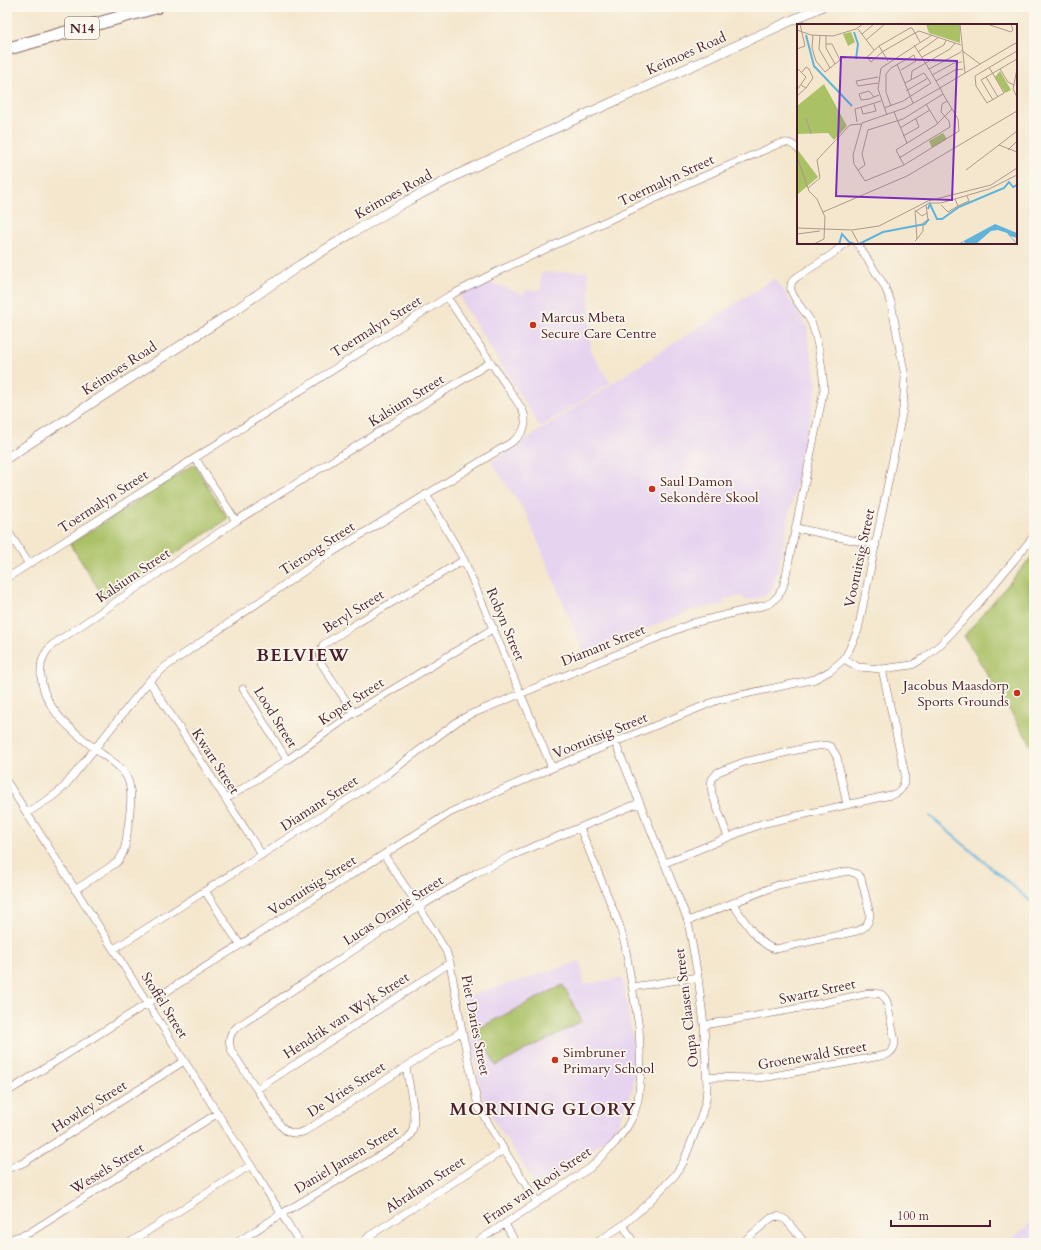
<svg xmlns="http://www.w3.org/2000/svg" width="1041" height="1250" font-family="Cardo,serif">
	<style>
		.built { fill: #e6d3f0 }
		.green { fill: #aac166; stroke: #7a7048 }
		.water { fill: #60b4dc; stroke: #556a84 }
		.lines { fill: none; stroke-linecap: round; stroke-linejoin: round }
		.stream { stroke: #60b4dc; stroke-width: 2 }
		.minor-casing { stroke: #866564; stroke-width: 8 }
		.tertiary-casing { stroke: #866564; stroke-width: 10 }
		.trunk-casing { stroke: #866564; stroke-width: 14 }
		.minor { stroke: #fff; stroke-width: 7 }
		.tertiary { stroke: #fff; stroke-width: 9 }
		.trunk { stroke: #fff; stroke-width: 12 }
		.poi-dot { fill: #c8321e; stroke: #fbf7ec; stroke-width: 1.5 }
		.labels { text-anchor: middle; stroke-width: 3.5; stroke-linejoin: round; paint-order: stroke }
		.shield { fill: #fbf7ec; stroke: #7f6065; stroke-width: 1 }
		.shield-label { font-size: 13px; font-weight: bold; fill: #4a1f2b }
		.street-label { font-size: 14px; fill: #4a1f2b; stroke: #fbf7ec }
		.poi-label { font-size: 14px; fill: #4a1f2b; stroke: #fbf7ec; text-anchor: start }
		.district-label { font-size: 18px; font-weight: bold; letter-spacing: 1px; fill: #4a1f2b; stroke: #fbf7ec }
		.inset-river { fill: none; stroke: #60b4dc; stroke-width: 2 }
		.inset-road { fill: none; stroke: #b0978d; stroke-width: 1 }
		.view { fill: #7b2cbf; fill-opacity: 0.15; stroke: #7b2cbf; stroke-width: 2 }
		.inset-edge { fill: none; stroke: #4a1f2b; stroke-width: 2 }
	</style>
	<rect width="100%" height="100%" fill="#fbf7ec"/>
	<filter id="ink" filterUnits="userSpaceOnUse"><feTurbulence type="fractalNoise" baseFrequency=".025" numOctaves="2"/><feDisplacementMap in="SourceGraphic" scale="8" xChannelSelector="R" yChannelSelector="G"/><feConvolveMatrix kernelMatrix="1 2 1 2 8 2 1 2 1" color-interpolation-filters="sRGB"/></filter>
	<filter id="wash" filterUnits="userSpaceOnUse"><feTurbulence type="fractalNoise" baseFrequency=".012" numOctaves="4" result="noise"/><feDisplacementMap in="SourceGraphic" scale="16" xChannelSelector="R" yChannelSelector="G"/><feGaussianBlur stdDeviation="0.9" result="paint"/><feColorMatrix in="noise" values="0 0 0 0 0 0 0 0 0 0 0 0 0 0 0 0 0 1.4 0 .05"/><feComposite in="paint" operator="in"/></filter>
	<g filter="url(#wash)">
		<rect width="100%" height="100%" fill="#f4e7ce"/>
		<!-- built -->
		<path class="built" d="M588,271l3,80 19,32 -70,44 -80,-128 2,-8 25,-10 37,14 1,-4 16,-2v-16z
			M775,278l32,49 1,14 9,43 -43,203 -10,10 -18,3 -6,-4 -16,3 1,5 -33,6 -108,44 -57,-139 -36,-53z
			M581,961l3,23 38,-6 11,64v45l-17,41 -44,41 -28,18 -6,-1 -4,-4 -51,-79 -18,-103 1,-3z
			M1033,1221l1,22h-27z"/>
		<!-- green -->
		<path class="green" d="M194,464l34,55 -123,80 -35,-55z
			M1034,554v196l-70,-114z
			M563,985l19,36 -86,45 -19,-37z"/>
		<!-- water -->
		<path class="water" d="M1029,582h5v20h-3z"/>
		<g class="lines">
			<!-- stream -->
			<path class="stream" d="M930,816l104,88
				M909,1239l2,4"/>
		</g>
	</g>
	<g filter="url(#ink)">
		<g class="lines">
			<defs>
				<path id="minor" d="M195,458l41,63
					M426,494l38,66 88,208
					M796,528l80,17
					M7,530l22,34
					M7,578l440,-281 45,-23 201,-93 83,-36c9,-4 15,-3 22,4
					M844,659l14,8 24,2 30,-4 12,-7 16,-13 38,-41 56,-68
					M149,681l113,174
					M243,689l44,71
					M354,713l-33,-50 -1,-10 3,-8 34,-22 107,-63
					M7,782l293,461
					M226,799l61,-39 67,-47 140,-85
					M27,813l25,-16 12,-10 85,-106 16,-14 158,-109 189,-116c12,-9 17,-18 10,-33l-75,-112
					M728,837l-16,-43 -1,-10 1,-5 6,-7 26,-10 66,-15 16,-2 5,2 6,10 10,48
					M384,855l35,52 27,44 4,12 12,68 16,75 26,44 33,52
					M665,863l96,-39 134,-30c8,-4 10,-11 10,-20l-23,-105
					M75,890l41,-27c10,-9 10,-23 12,-36 2,-15 6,-38 -2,-51 -5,-10 -16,-16 -24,-22 -26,-20 -59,-43 -61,-79 -1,-13 2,-21 11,-30l184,-124 255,-159
					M205,891l35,54
					M688,921l90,-36 70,-14 9,3 4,4 9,36c-1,9 -4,14 -13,17l-81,18c-17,-2 -34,-33 -44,-46
					M114,949l274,-175 70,-53 11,-6 224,-92 73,-18 6,-3 6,-6 5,-9 3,-12 38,-186c-1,-17 -6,-51 -13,-67 -6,-11 -16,-20 -20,-32 -1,-6 1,-10 6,-13l34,-22 15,-12
					M632,987l66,-10
					M704,1025l86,-15 79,-17 12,1 4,4 2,4 8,39c0,7 -4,12 -9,14l-118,22 -13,1 -48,-1
					M462,1031l-157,100c-9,4 -17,3 -24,-5l-49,-74c-4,-9 -4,-18 5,-25l182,-120 57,-34 35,-17 128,-53
					M257,1089l193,-126
					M7,1092l444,-280 101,-44 166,-68 97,-21 15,-8 14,-12 5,-9 9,-20 45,-221 2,-32 -14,-75 -7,-17 -27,-42
					M7,1169l16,-6 161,-102
					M505,1224l11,19
					M623,1225l11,18
					M7,1240l22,-7 189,-120
					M129,1243l122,-78
					M236,1243l45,-29 124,-73c3,-3 6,-6 7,-10 6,-13 -4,-49 -6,-64
					M363,1243l6,-7 135,-86
					M475,1243l115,-75 25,-25 12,-16 7,-13 4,-14 3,-27 -2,-46 -14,-82 -6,-21 -39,-96
					M596,1243l27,-18 24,-21 28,-29 8,-12 18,-46 5,-17 1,-13 -3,-62 -6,-48 -10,-56 -73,-179
					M742,1243l29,-25 7,-2 8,4 19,23"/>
				<path id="tertiary" d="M7,458l224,-145 69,-48 52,-32 57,-33 50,-26 86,-41 276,-126"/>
				<path id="trunk" d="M7,49l150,-42"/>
			</defs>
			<!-- minor casing -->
			<use href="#minor" class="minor-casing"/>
			<!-- tertiary casing -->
			<use href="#tertiary" class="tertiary-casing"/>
			<!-- trunk casing -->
			<use href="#trunk" class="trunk-casing"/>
			<!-- minor -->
			<use href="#minor" class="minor"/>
			<!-- tertiary -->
			<use href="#tertiary" class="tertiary"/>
			<!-- trunk -->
			<use href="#trunk" class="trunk"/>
		</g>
	</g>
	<!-- markers -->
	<g class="poi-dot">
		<circle cx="533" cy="325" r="4"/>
		<circle cx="652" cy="489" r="4"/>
		<circle cx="1017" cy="693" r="4"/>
		<circle cx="555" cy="1060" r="4"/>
	</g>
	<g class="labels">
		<!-- shield labels -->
		<rect class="shield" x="65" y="17" width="34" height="22" rx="3"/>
		<g class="shield-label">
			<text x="82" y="33">N14</text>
		</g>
		<!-- street labels -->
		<g class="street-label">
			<text transform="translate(686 53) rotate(-24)" y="5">Keimoes Road</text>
			<text transform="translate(666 180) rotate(-25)" y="5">Toermalyn Street</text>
			<text transform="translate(393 194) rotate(-29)" y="5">Keimoes Road</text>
			<text transform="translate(376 326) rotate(-32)" y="5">Toermalyn Street</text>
			<text transform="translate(119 368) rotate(-33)" y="5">Keimoes Road</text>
			<text transform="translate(406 400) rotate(-32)" y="5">Kalsium Street</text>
			<text transform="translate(103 501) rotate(-33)" y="5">Toermalyn Street</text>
			<text transform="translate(317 548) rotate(-33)" y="5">Tieroog Street</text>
			<text transform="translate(859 558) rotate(-78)" y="5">Vooruitsig Street</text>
			<text transform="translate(133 575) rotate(-34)" y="5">Kalsium Street</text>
			<text transform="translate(353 611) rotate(-32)" y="5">Beryl Street</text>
			<text transform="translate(506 624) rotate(67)" y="5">Robyn Street</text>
			<text transform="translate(603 645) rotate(-22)" y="5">Diamant Street</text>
			<text transform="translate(351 701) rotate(-33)" y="5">Koper Street</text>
			<text transform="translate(276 717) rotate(58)" y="5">Lood Street</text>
			<text transform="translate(600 735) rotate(-22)" y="5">Vooruitsig Street</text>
			<text transform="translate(216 761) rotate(57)" y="5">Kwart Street</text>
			<text transform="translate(319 803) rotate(-33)" y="5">Diamant Street</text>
			<text transform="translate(312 885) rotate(-32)" y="5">Vooruitsig Street</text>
			<text transform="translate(393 910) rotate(-33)" y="5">Lucas Oranje Street</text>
			<text transform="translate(817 991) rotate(-12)" y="5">Swartz Street</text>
			<text transform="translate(165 1005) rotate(58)" y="5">Stoffel Street</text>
			<text transform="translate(686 1008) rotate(-97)" y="5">Oupa Claasen Street</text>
			<text transform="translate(346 1015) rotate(-33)" y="5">Hendrik van Wyk Street</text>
			<text transform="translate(476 1025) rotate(79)" y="5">Piet Daries Street</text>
			<text transform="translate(812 1055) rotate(-10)" y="5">Groenewald Street</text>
			<text transform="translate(346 1089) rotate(-33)" y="5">De Vries Street</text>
			<text transform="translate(89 1106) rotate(-32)" y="5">Howley Street</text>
			<text transform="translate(346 1159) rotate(-31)" y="5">Daniel Jansen Street</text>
			<text transform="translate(107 1168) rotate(-32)" y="5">Wessels Street</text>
			<text transform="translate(425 1184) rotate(-33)" y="5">Abraham Street</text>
			<text transform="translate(537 1185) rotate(-34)" y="5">Frans van Rooi Street</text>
		</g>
		<!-- poi labels -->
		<g class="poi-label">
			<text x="541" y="322">Marcus Mbeta<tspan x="541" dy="16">Secure Care Centre</tspan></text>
			<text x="660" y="486">Saul Damon<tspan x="660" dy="16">Sekondêre Skool</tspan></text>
			<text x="1009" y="690" text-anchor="end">Jacobus Maasdorp<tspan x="1009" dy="16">Sports Grounds</tspan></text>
			<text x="563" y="1057">Simbruner<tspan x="563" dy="16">Primary School</tspan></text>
		</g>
		<!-- district labels -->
		<g class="district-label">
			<text x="303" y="661">BELVIEW</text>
			<text x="543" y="1115">MORNING GLORY</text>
		</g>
	</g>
	<!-- overview -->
	<g transform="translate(797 24)">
		<rect width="220" height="220" fill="#f4e7ce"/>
		<path d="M129,0h34v19l-31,-10zM54,8l4,10 -7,4 -5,-12zM203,47l11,19 -6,3 -10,-16zM27,60l23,42 -13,14 -6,-7 -31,1v-28zM146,109l4,6 -15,9 -3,-7zM0,125l21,28 -21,18z" fill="#aac166"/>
		<path d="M198,200l22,9v5l-7,-2 5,5 2,3 -5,-5 -5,-6 -9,-3 -7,1 -15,13h-11l-1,-3 -3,3h-3z" fill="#60b4dc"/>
		<path class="inset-river" d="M57,8l4,12 -2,15M9,11l8,31 38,40M131,185l2,-5 7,15h5l17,-12 45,-19 5,-6 4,5 4,-2M42,220l3,-10 7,8 6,2M62,220l24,-12 42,-8 4,-5"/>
		<path class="inset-road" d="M163,0l5,49M190,0l24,8 2,-2 -2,-6M61,5l16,21M0,6l14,5 22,1 23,-7 7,-5M65,10l12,-10M16,11l-1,13 4,13 9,11 15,-12 -8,-16h-6M23,11l-1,14 11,19M29,11v13l9,16M69,16l19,-16M123,18l-5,-9 -3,-5h-2l-31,18 -12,11 4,5 11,-10 33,-19 4,-2 42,14M117,21l12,19 3,5 7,12 4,7 3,6 15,25 1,12 -55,34 -39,16 -11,-17 -1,-9 9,-32 43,-15 35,-20 25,-15 49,-29 3,-1M82,22l9,15M0,25l8,-3 -5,-22M164,26l19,14M121,28l21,-15M125,33l22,-12 2,-5M100,40l16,39M192,43l15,26 -17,10 -11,-17 -1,-10 20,-12 22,-13M0,44l9,9 -9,13M132,45l32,-17M203,45l8,13 6,3M220,45l-4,20 4,8M135,51l22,-12 8,-1M81,53l-22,4 2,5 20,-3M189,53l12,20M114,56l1,-9 38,-22 5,-6M139,57l19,-11 8,-1M4,61l5,3 7,-10 -4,-9 -3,-2 -4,5M109,67l22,-13M0,72l9,-8M77,73l-5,-6 -10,3 2,6 8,-1 10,-4M196,76l-12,-20 36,-21M129,80l12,20M94,82l-5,-14v-18l5,-6 23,-13 2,6 -15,9M64,83l2,7 9,-2 4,-1 -2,-7M87,84l19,-7 28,-18 -7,-10 -19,10M97,88l13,31M90,91l-9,-26 3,-21 51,-33M9,94l5,16M60,98l-2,-13 26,-8M103,104l30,-18M220,107l-18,14 18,7M106,112l16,-9 -3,-8M211,126l9,-9M0,133l12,34 8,8 8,18 -1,22 -10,5M102,134l51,-31 -1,-6 -8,-9 1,-8 5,-3M107,141l-8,-15 40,-25 16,-16M61,146l7,-5 -3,-11 6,-24 35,-11 40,-25M169,146l33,-25M11,164l12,-10 -3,-18 33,-35 11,-1M158,175l3,7 11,-5 -2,-5M144,181l7,7 10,-6M119,187l13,-8h12l48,-14 28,-14M119,187l6,5 5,-3M26,188l84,-36 110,-65M0,204l55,2 27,-4 49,-25 63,-16 26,-17M55,207l7,13M0,210l23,-3M120,215l6,-8v-8l5,-3 -2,-15M118,217l2,-2 -2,-29"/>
		<path class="view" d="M44,33l116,4 -5,139 -116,-4z"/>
		<rect width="220" height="220" class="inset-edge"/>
	</g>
	<!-- margin -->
	<rect width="1041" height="1250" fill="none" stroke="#fbf7ec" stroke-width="24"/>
	<!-- scale -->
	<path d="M891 1220v6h99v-6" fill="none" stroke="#4a1f2b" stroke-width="2"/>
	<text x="897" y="1220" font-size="12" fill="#4a1f2b" stroke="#fbf7ec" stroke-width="3" paint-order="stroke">100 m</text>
</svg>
